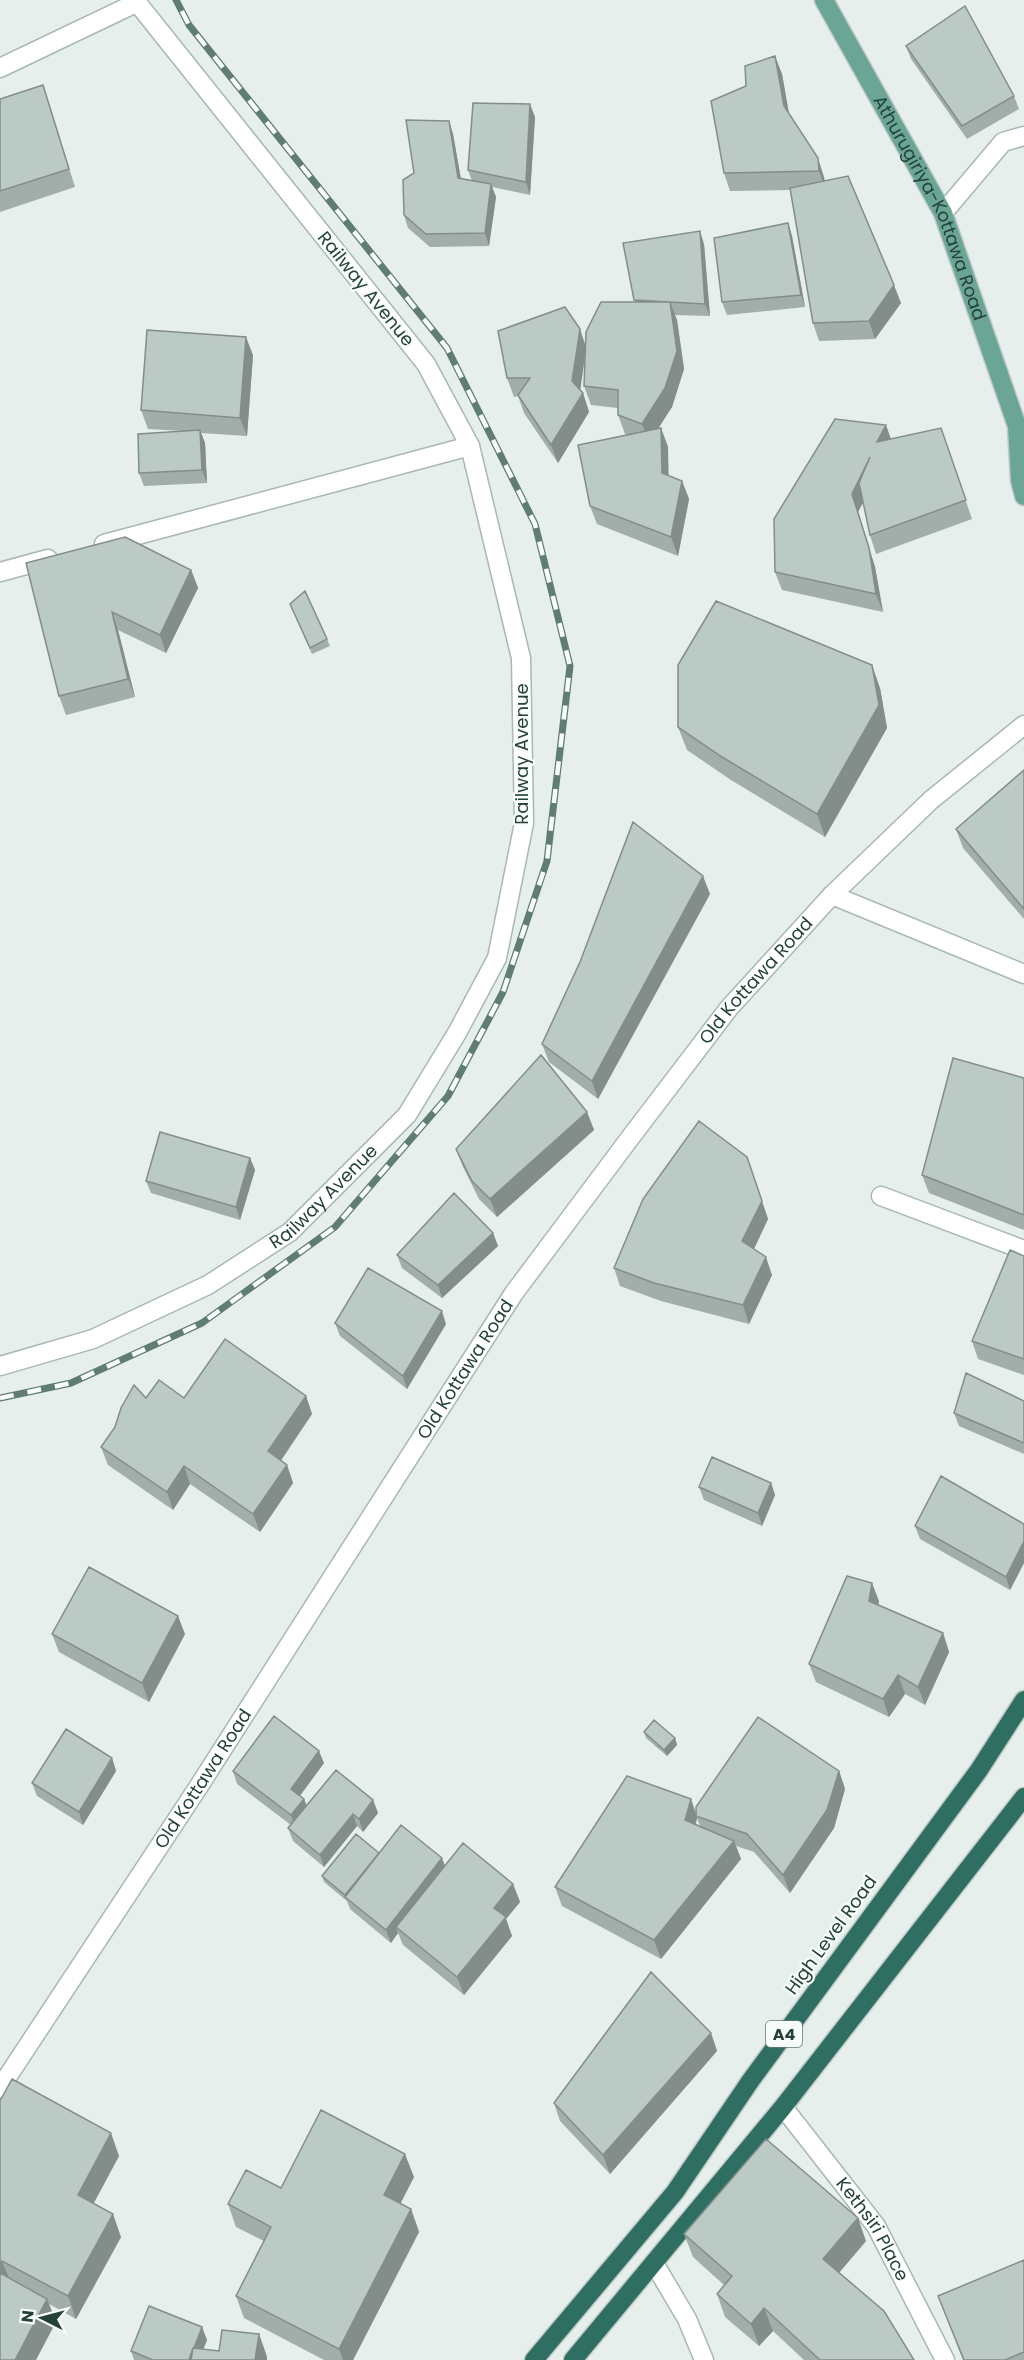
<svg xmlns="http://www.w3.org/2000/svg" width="1024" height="2360" font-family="Poppins,sans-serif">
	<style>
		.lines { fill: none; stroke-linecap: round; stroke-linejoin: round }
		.minor-casing { stroke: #a8b8b2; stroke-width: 21 }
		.major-casing { stroke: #c2cac8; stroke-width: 21 }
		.highway-casing { stroke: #c2cac8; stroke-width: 21 }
		.minor { stroke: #fff; stroke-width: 18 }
		.major { stroke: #6aa596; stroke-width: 18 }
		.highway { stroke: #2f6f62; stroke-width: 18 }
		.rail-casing { stroke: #5f7d75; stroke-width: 7 }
		.rail { stroke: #f7fbf9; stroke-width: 4.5; stroke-dasharray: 14; stroke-linecap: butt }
		.wall { fill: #a1aea9; fill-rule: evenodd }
		.shaded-wall { fill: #838d89 }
		.building { fill: #bbcac4; stroke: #838d89; stroke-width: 1.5 }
		.labels { text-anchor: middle; stroke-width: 4.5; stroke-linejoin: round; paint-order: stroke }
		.shield { fill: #f7fbf9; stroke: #637a73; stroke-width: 1.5 }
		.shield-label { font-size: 16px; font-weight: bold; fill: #24423a }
		.street-label { font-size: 18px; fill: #24423a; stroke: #f7fbf9 }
	</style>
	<rect width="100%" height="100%" fill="#e6efeb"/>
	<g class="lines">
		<defs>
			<g id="minor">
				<path d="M0,68l136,-65"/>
				<path d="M943,213l60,-71 21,-6"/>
				<path d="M104,544l366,-98"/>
				<path d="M0,572l48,-13"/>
				<path d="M832,895l192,79"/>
				<path d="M881,1196l143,54"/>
				<path id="s1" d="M0,1366l93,-27 115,-54 82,-53 117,-117 50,-82 40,-75 27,-135 -3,-165 -51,-212 -44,-82 -291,-364"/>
				<path id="s2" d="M0,2088l199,-302 315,-493 116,-155 99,-130 103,-113 99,-95 93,-75"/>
				<path id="s3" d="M783,2107l93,119 69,134"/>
				<path d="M654,2263l33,56 17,41"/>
			</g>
			<g id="major">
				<path id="s4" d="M824,0l119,213 74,213 3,54 4,16"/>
			</g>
			<path id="highway" d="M534,2360l141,-168 76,-112 228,-310 45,-70
				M573,2360l210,-253 241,-310"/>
		</defs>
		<!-- minor casing -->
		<use href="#minor" class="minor-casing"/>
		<!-- major casing -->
		<use href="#major" class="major-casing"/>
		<!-- highway casing -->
		<use href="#highway" class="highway-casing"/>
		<!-- minor -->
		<use href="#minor" class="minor"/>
		<!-- major -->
		<use href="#major" class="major"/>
		<!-- highway -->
		<use href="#highway" class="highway"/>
		<defs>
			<path id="rail" d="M0,1398l71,-15 131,-60 133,-96 113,-131 55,-104 44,-131 23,-195 -35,-142 -88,-176 -258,-323 -13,-25"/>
		</defs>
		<!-- rail casing -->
		<use href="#rail" class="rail-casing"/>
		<!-- rail -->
		<use href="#rail" class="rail"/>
	</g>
	<!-- wall -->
	<path class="wall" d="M906,46l108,50 5,13 -52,30 -56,-80z
		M782,74l7,40 35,63 1,4 76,122 -26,36 -56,2 -6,-18 -23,-133 -60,1 -6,-18z
		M43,85l6,19 26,83 -75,25v-113z
		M535,117l-5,78 -38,-8 4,10 -7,49 -59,1 -22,-19 -4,-13 10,-42 35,-52 4,13 8,45 11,2 -4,-11z
		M788,223l4,13 13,71 -78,8 -5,-13z
		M704,244l6,72 -35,-1 2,5 7,49 -12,38 -15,22 4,-1 7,19v29l14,5 7,18 -11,57 -81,-32 -7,-18 39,-71 -4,-1 -7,-19v-7l-27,-3 -7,-19 2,-34 -6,38 3,3 6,19 -31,51 -34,-50 -6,-17 -4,1 -7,-19 79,-32 49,-44 -1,-2z
		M253,355l-6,81 -46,-3 4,10 2,40 -63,3 -5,-13 44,-42 -35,-2 -7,-19z
		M886,425l5,14 50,-11 31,91 -96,35 -6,-19 -7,-32 -5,9 17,55 8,45 -101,-22 -7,-18z
		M26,563l165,7 7,18 -32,65 -48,-23 17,67 -69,18 -7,-19z
		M290,604l37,35 3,7 -18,8z
		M880,688l7,40 -62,109 -94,-57 -44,-30 -9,-23z
		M1024,770v149l-61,-71 -7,-19z
		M710,894l-112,205 -49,-37 -7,-18z
		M1024,1078v152l-95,-37 -7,-18z
		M587,1112l7,18 -97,87 -18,-18 -16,-32 -7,-18z
		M747,1157l21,62 -14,30 18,26 -23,49 -88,-23 -41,-15 -6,-18z
		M250,1158l5,12 -15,50 -89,-27 -5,-12z
		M493,1233l5,13 -56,52 -40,-30 -5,-13z
		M1024,1256v119l-46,-16 -6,-18z
		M335,1323l111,1 -39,65 -67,-53z
		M306,1396l6,18 -31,47 6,4 6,18 -33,49 -70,-48 -17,26 -65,-45 -7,-18 14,-20 31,-29z
		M1024,1401v53l-65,-28 -5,-13z
		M771,1483l4,12 -13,31 -58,-26 -5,-13z
		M1024,1524v39l-14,27 -90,-51 -5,-13z
		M879,1601l-1,4 65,28 6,19 -24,53 -20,-11 -16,23 -73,-35 -7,-18z
		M52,1634h133l-36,68 -90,-50z
		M644,1732l31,6 2,7 -10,11 -21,-18z
		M112,1758l4,13 -33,54 -46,-29 -5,-13z
		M324,1763l-24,33 4,3 3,7 66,-6 5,13 -15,19 -6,-6 -33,41 -31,-26 -5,-13 3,-3 -54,-41 -4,-13z
		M839,1771l6,18 -11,39 -44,65 -36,-41 -18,-6 5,13 -80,100 -99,-53 -7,-19 136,-88 5,15zM697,1818l3,8 -4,-2z
		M379,1853l66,12 68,19 7,18 -14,17 6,17 -48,59 -61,-50 -5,-12 -7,10 -41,-34 -3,-8 -23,-19 -2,-6z
		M711,2033l6,18 -107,123 -50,-53 -6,-18z
		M0,2101l119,55 -25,47 27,34 -45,82 -27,-15 7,18 -56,38z
		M414,2177l-14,27 11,5 8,23 -66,128h-29l-80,-42 -8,-22 28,-55 -28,-14 -8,-23 53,-16z
		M684,2234l182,7 -27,32 75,87h-110l-31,-29 -14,15 -34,-29 -8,-23 7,-9 -31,-28z
		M1024,2260v100h-61l-25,-64z
		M202,2327l5,13 -4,9 16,2 40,-17 8,23v3h-133l-3,-9z"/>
	<!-- shaded-wall -->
	<path class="shaded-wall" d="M775,56l7,18 9,51 -7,-19z
		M530,104l5,13 -5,78 -4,-13z
		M449,121l4,13 10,57 -5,-13z
		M818,158l6,19 1,12 -6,-18z
		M491,184l5,13 -7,49 -4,-13z
		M788,223l4,13 13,71 -4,-12z
		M700,231l4,13 6,72 -5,-12z
		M894,285l7,18 -26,36 -6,-18z
		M670,302l7,18 7,49 -12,38 -23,36 -7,-19z
		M580,329l6,18 -7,52 -7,-18z
		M246,337l7,18 -6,81 -7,-18z
		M583,393l6,19 -31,51 -7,-18z
		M886,425l6,18 -15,-1z
		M661,428l7,19 1,44 -7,-18z
		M200,430l5,13 2,40 -5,-13z
		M870,457l6,19 -18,36 17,55 8,45 -7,-18 -24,-100z
		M682,481l7,18 -11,57 -7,-19z
		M191,570l7,18 -32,65 -6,-18z
		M112,612l6,18 17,67 -7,-18z
		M872,665l8,23 7,40 -62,109 -8,-23z
		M703,876l7,18 -112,205 -6,-18z
		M587,1112l7,18 -97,87 -7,-18z
		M747,1157l21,62 -19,40 -7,-18z
		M250,1158l5,12 -15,50 -4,-13z
		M493,1233l5,13 -56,52 -4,-13z
		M766,1257l6,18 -23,49 -6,-19z
		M442,1311l4,13 -39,65 -4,-13z
		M306,1396l6,18 -38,56 -6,-19z
		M287,1465l6,18 -33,49 -7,-18z
		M184,1466l6,18 -17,26 -6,-18z
		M771,1483l4,12 -13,31 -4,-13z
		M1024,1541v22l-14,27 -4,-13z
		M872,1583l7,18 -4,19 -6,-19z
		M178,1616l7,18 -36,68 -7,-19z
		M943,1633l6,19 -24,53 -7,-18z
		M898,1675l7,19 -16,23 -6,-18z
		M675,1738l2,7 -10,11 -3,-6z
		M319,1751l5,12 -29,39 -4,-13z
		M112,1758l4,13 -33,54 -4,-13z
		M839,1771l6,18 -11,39 -44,65 -7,-18z
		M304,1799l5,13 -13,16 -5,-13z
		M691,1799l6,19 -5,20 -7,-18z
		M373,1800l5,13 -15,19 -4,-13z
		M353,1814l4,12 -33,41 -4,-12z
		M734,1841l7,18 -80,100 -7,-19z
		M442,1858l5,13 -51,56 2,6 -7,10 -5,-13z
		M513,1884l7,18 -14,17 6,17 -48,59 -7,-18 37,-69z
		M711,2033l6,18 -107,123 -7,-19z
		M111,2133l8,23 -33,61 -8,-22z
		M405,2154l9,23 -21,41 -9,-23z
		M411,2209l8,23 -66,128h-10l-4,-11z
		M113,2214l8,23 -45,82 -8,-23z
		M858,2218l8,23 -35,41 -8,-23z
		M2,2261l9,22 -11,-3v-15z
		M47,2299l9,23 -20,38h-21z
		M764,2308l9,23 -14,15 -8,-22z
		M202,2327l5,13 -8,20h-10z
		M259,2334l8,23v3h-12z"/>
	<!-- building -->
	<path class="building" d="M965,6l49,90 -52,30 -56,-80z
		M775,56l9,50 34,52 1,13 -95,2 -13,-72 35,-15 -1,-20z
		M43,85l26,84 -69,22v-92z
		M473,103l57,1 -4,78 -58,-12z
		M406,120l43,1 9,57 33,6 -6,49 -59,1 -22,-19 -1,-35 11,-7z
		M848,176l46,109 -25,36 -56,2 -23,-135z
		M788,223l13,72 -79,7 -8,-64z
		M700,231l5,73 -71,-4 -11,-57z
		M601,302h69l7,49 -12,37 -23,36 -24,-9v-25l-34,-4 2,-54z
		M565,307l15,22 -8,52 11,12 -32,52 -33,-50 12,-17h-23l-9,-47z
		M147,330l99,7 -6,81 -99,-8z
		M835,419l51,6 -9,17 64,-14 25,72 -96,35 -11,-52 11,-26 -18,37 17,54 7,46 -101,-22 -1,-53z
		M661,428l1,45 20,8 -11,56 -81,-31 -12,-61z
		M200,430l2,40 -63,3 -1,-39z
		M125,537l66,33 -31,65 -48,-23 16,67 -69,17 -33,-133z
		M305,591l22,48 -17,9 -20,-44z
		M716,601l156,64 7,40 -62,109 -95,-57 -44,-30v-62z
		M1024,770v139l-68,-80z
		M633,822l70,54 -111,205 -50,-37 38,-82z
		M541,1055l46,57 -97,87 -18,-18 -16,-32z
		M953,1058l71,20v137l-102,-40z
		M699,1121l48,36 15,44 -20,40 24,16 -23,48 -89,-22 -40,-15 29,-69z
		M160,1132l90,26 -14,49 -90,-26z
		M454,1193l39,40 -55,52 -41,-30z
		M1010,1250l14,6v103l-52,-18z
		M368,1268l74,43 -39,65 -68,-53z
		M225,1339l81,57 -38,55 19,14 -34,49 -69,-48 -17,26 -66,-45 14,-20 6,-19 13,-23 12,13 13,-18 25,18z
		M966,1373l58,28v42l-70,-30z
		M712,1457l59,26 -13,30 -59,-26z
		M941,1476l83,48v17l-18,36 -91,-51z
		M89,1567l89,49 -36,67 -90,-49z
		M847,1576l25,7 -3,18 74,32 -25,54 -20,-12 -15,24 -74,-35z
		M274,1716l45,35 -28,38 13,10 -13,16 -58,-44z
		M758,1717l81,54 -12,39 -44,65 -36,-41 -51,-18v-9z
		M654,1720l21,18 -11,12 -20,-18z
		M66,1729l46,29 -33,54 -47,-29z
		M336,1770l37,30 -14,19 -6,-5 -33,41 -32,-27z
		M627,1776l64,23 -6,21 49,21 -80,99 -99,-53z
		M401,1825l41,33 -56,72 -41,-33z
		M356,1834l23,19 -34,42 -23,-19z
		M463,1843l50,41 -19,24 12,9 -49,60 -61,-50z
		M651,1972l60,61 -108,122 -49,-52z
		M12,2079l99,54 -33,62 35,19 -45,82 -66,-35 -2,4v-164z
		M321,2110l84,44 -21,41 27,14 -72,140 -103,-53 35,-69 -43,-23 18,-34 35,18z
		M766,2139l92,79 -35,41 61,52 30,49h-94l-56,-52 -13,16 -34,-30 15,-18 -48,-42z
		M1024,2260v92l-19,8h-41l-26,-64z
		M0,2273l47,26 -32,61h-15z
		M149,2306l53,21 -8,21h-1l-4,12h-36l-22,-9z
		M222,2330l37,4 -4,26h-64l2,-12 26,3z"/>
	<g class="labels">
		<!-- shield labels -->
		<rect class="shield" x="766" y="2021" width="36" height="26" rx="4.5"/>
		<g class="shield-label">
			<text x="784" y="2040">A4</text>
		</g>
		<!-- street labels -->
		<g class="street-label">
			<text dy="6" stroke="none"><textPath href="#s4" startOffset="234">Athurugiriya-Kottawa Road</textPath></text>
			<text transform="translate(366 289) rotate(51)" y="6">Railway Avenue</text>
			<text transform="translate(522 754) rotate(-90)" y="6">Railway Avenue</text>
			<text dy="6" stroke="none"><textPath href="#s2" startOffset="1342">Old Kottawa Road</textPath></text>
			<text dy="6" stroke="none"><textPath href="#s1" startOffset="370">Railway Avenue</textPath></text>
			<text dy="6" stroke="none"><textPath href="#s2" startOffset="856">Old Kottawa Road</textPath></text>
			<text dy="6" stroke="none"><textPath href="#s2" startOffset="370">Old Kottawa Road</textPath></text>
			<text transform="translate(831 1935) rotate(-54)" y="6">High Level Road</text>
			<text dy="6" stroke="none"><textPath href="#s3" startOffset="152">Kethsiri Place</textPath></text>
		</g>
	</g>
	<!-- north arrow -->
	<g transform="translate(42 2318) rotate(276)" stroke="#f7fbf9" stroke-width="4.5" paint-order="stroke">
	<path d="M0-4.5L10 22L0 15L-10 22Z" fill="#24423a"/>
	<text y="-9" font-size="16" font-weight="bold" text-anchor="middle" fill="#24423a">N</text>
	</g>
</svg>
